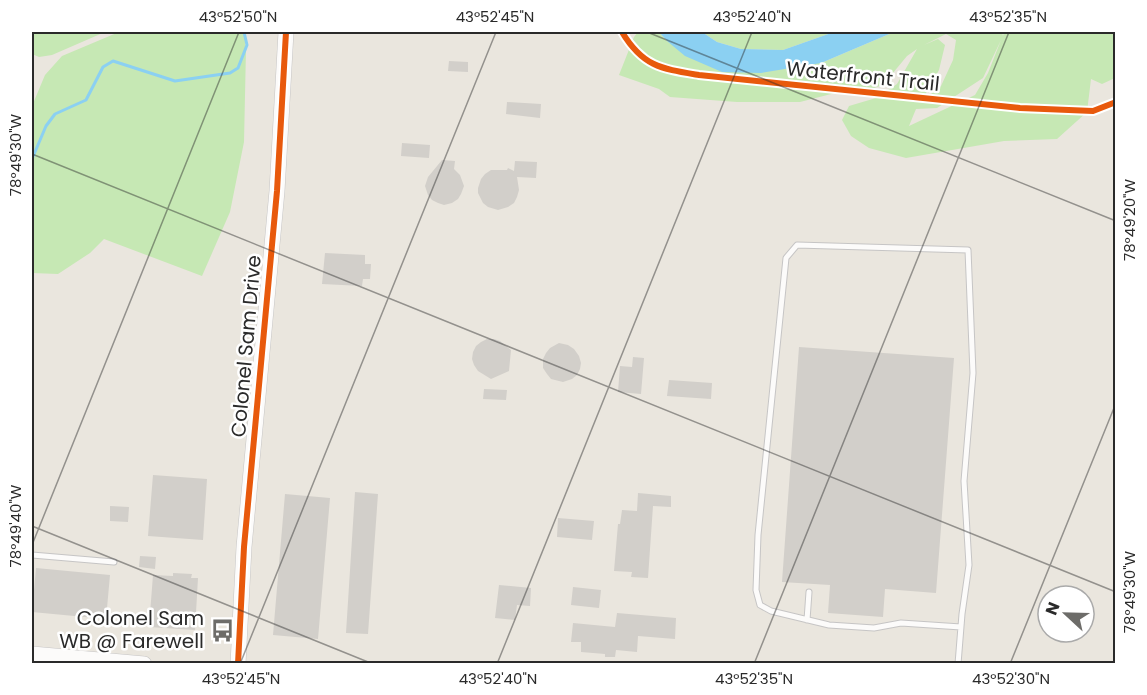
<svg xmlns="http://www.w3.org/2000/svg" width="1147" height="695" font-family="Poppins,sans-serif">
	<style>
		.green { fill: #c6e8b4; fill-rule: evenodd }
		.water { fill: #8bd0f2 }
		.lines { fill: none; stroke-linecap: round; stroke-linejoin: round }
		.stream { stroke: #8bd0f2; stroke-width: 3 }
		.building { fill: #d2cfca }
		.lane-casing { stroke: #c6c5c5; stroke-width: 7 }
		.secondary-casing { stroke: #c6c5c5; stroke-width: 16 }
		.lane { stroke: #fcfbfa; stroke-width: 5 }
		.secondary { stroke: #fcfbfa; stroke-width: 15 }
		.cycleway-casing { stroke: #fff; stroke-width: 10 }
		.cycleway { stroke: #e8590c; stroke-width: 6 }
		.ticks { fill: none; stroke: #2a2a2a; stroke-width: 1.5; stroke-opacity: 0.45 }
		.labels { text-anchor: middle; stroke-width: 5; stroke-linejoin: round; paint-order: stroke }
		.street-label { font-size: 20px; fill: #2a2a2a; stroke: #fff }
		.poi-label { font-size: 20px; fill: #2a2a2a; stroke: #fff; text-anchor: end }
		.neatline { fill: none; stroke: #2a2a2a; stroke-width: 2 }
		.ticks-label { font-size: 15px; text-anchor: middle; fill: #2a2a2a }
	</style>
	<rect width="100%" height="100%" fill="#eae6de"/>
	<!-- green -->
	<path class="green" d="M32,32h73l-53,23 -13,2 -7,-3z
		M119,32h125l2,17 -2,93 -14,70 -28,64 -98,-37 -14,14 -32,21 -26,-1v-167l13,-31 17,-19z
		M638,32h21l8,9 154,22 73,-31h108l1,4 1,-4h111v46l-13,6 -11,-5 -4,33 -30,27 -53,2 -98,17 -37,-10 -18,-12 -9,-16 7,-14 27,-8 21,-14 20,-35 -10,7 -24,29 -24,8 -20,-1 -39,10h-63l-67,-5 -11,-8 -40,-14 15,-38zM946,34l10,6 -3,20 -12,26 -20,16 18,-32 6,-25 -7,-6 -14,6zM1001,40l-13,33 -13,22 -66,31 7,-17 21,-1 46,-30z
		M702,32h132l-51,18 -42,-1 -24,-7z"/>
	<!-- water -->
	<path class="water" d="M659,32h43l15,10 24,7 42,1 51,-18h60l-73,31 -60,10 -39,-1 -37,-16 -18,-15z"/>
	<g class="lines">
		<!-- stream -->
		<path class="stream" d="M32,159l14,-33 9,-12 31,-14 17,-33 10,-6 62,20 55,-8 8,-5 9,-23 -3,-13"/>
	</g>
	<!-- building -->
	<path class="building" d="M449,61l19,1v10l-20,-1z
		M507,102l34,2 -1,14 -34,-4z
		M402,143l28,2 -1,13 -28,-2z
		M442,160l13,1 -1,8 6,6 4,11 -3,8 -3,5 -6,4 -8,2 -6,-2 -6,-3 -4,-5 -3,-9 3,-9z
		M515,161l22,1 -1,16 -19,-1 2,13 -2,7 -3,6 -6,4 -10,3 -10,-3 -5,-4 -5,-10v-5l3,-9 4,-5 6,-4h16l1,-2 6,3z
		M325,253l40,2v9h6l-1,15h-7l-1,7 -40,-2z
		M487,339h7l6,2 11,9 -2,21 -18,8 -13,-8 -4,-6 -2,-6 1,-7 3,-6 5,-4z
		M559,343l9,2 6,4 5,7 2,7 -1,6 -3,6 -5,4 -9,3 -12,-3 -4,-5 -4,-6v-9l3,-6 4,-5z
		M799,347l155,11 -18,235 -51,-4 -2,28 -55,-4 2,-28 -48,-3z
		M633,357l11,1 -3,36 -23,-2 2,-26 12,1z
		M669,380l43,3 -1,16 -44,-3z
		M484,389l23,1 -1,10 -23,-1z
		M153,475l54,4 -4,61 -55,-4z
		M355,492l23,2 -10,140 -22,-1z
		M638,493l33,3v11l-18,-1 -5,72 -17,-1 1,-5 -18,-1 4,-47h2l2,-14 15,1z
		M285,494l45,4 -12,141 -45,-4z
		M110,506l19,1 -1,15 -18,-1z
		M558,518l36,3 -2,19 -35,-3z
		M140,556l16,1 -1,12 -16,-2z
		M36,568l74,7 -4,44 -74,-7z
		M173,573l19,1 -1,4h7l-3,52 -46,-3 4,-52 20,1z
		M499,585l32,3 -1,18 -13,-1 -2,15 -20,-2z
		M573,587l28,3 -2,18 -28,-3z
		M617,613l59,5 -1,21 -37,-3 -1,16 -21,-2 -1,7h-10v-3l-24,-2v-10h-10l2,-19 42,4z"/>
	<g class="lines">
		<defs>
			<path id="lane" d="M32,555l82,7
				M807,620l2,-28
				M958,664l4,-50 7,-49 -5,-84 9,-108 -5,-123 -171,-5 -11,13 -28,277 -2,55 4,15 11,6 58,14 45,3 27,-5 60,4"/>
			<path id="secondary" d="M32,654l112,10
				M238,664l6,-117 33,-356 9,-159"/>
		</defs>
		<!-- lane casing -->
		<use href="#lane" class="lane-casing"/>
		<!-- secondary casing -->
		<use href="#secondary" class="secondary-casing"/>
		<!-- lane -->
		<use href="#lane" class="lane"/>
		<!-- secondary -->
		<use href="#secondary" class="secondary"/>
		<defs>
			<path id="cycleway" d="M622,32c21,35 40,37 77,43l321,33 73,3 23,-9
				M238,664l6,-117 33,-356 9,-159"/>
		</defs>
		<!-- cycleway casing -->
		<use href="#cycleway" class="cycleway-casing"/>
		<!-- cycleway -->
		<use href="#cycleway" class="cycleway"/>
	</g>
	<!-- ticks -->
	<path class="ticks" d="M647,32l469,189M32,154l1084,438M32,526l341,138M32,545l207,-513M240,664l256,-632M497,664l255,-632M754,664l255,-632M1010,664l106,-261"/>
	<!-- icons -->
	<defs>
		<symbol id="bus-bare" viewBox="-9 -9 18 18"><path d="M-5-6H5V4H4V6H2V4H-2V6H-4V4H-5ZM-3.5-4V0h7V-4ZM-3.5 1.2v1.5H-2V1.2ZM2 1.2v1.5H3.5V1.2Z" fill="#6d6c69" stroke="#fff" stroke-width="2.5" paint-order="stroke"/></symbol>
	</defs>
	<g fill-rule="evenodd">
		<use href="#bus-bare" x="206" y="614" width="33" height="33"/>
	</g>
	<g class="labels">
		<!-- street labels -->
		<g class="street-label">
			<text transform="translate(863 76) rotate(6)" y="7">Waterfront Trail</text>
			<text transform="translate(246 346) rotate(-85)" y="7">Colonel Sam Drive</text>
		</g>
		<!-- poi labels -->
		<g class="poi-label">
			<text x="204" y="625">Colonel Sam<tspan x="204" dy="23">WB @ Farewell</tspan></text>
		</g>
	</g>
	<!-- border -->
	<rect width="1147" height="695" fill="none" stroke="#ffffff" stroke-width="66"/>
	<!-- north arrow -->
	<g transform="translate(1066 614) rotate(292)"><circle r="28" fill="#ffffff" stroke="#aaaaaa" stroke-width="1.5"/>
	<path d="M0-4.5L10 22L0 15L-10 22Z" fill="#6d6c69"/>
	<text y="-9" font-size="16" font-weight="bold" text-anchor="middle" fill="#2a2a2a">N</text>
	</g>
	<rect x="33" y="33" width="1081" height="629" class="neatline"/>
	<g class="ticks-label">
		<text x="238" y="22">43°52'50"N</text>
		<text x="495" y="22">43°52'45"N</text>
		<text x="752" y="22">43°52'40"N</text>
		<text x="1008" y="22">43°52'35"N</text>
		<text transform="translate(16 155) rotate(-90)" y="5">78°49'30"W</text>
		<text transform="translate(1130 220) rotate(-90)" y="5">78°49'20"W</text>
		<text transform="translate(16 526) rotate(-90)" y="5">78°49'40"W</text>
		<text transform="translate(1130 592) rotate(-90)" y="5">78°49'30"W</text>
		<text x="241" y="684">43°52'45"N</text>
		<text x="498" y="684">43°52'40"N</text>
		<text x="754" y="684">43°52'35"N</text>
		<text x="1011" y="684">43°52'30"N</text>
	</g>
</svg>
